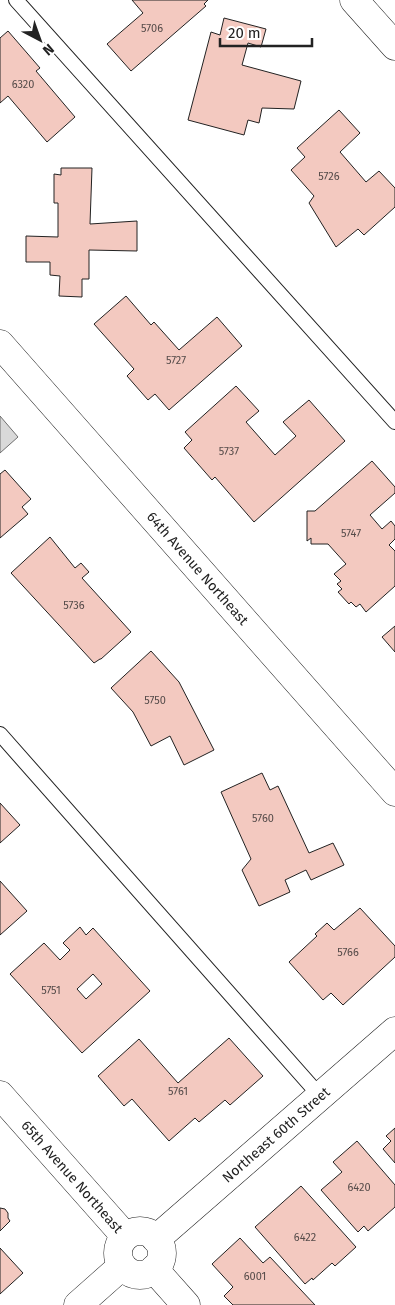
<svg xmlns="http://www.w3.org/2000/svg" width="395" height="1305" font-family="'Fira Sans',sans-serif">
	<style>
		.water { fill: #d9d9d9; stroke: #6f6f6f }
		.building { fill: #f3c9c0; stroke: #222; fill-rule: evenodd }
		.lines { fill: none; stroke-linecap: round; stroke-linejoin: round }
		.lane-casing { stroke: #222; stroke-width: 16 }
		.street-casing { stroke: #222; stroke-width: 29 }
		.lane { stroke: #fff; stroke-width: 14 }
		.street { stroke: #fff; stroke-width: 28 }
		.labels { text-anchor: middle; stroke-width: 4; stroke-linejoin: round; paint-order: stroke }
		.number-label { font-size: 11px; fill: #564c4a }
		.street-label { font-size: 14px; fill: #222; stroke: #fff }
	</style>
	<rect width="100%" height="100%" fill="#fff"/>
	<!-- water -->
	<path class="water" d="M0,416l18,21 -18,16z"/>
	<!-- building -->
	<path class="building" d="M132,0h76l-4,4 2,2 -75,65 -24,-27 36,-31z
		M224,18l42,11 -5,18 -13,-4 -6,22 59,16 -7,28 -32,-1 -3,15 -11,-3 -4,15 -56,-15 23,-88 9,3z
		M8,31l32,37 -4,3 39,46 -28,25 -39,-46 -8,7v-65z
		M339,110l21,23 -20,19 26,30 13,-11 16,17v19l-31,28 -6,-6 -22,18 -27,-44 5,-7 -23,-26 14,-13 -8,-9z
		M61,168h31l-2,56 47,-3v30l-48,-1v29h-7v18l-23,-1 1,-20 -10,-1v-13h-24v-26l32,1v-34h-4v-29l7,1z
		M126,296l25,29 3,-3 25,28 38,-33 25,29 -73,64 -14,-16 -7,6 -21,-24 7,-7 -40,-45z
		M236,386l23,25 -13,11 29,33 21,-19 -13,-14 26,-22 36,41 -91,81 -39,-45 -3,3 -28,-32 8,-8 -7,-8z
		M372,461l23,26v6l-25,22 12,14 9,-8 4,5v13l-6,6 6,6v35l-29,26 -6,-8 -4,3 -5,-5 -2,2 -11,-12 4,-3 -5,-5 4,-3 -7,-7 12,-10 -18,-20h-17v-6l-4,3v-30h8z
		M5,470l26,29 -9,8 6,7 -28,24v-64z
		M50,537l25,31 6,-5 8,9 -7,6 49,54 -30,27h-1l-6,4 -83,-90z
		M395,626v26l-13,-15z
		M151,651l28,31 35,68 -30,15 -14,-29 -19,10 -18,-34 -22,-24z
		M262,773l8,17 8,-4 31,67 24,-10 11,22 -33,15 -5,-10 -21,10 5,12 -31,14 -17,-36 9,-11 -30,-67z
		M0,803l20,22 -20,18z
		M0,881l27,30 -27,24z
		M360,908l35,38v11l-52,48 -12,-12 -8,7 -34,-38 28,-26 -2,-2 12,-11 7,7z
		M80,927l6,8 7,-7 57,63 -68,62 -72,-79 34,-31 16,17 10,-10 -7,-7zM93,974l9,10 -16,15 -9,-10z
		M229,1038l34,38 -33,29 -5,-5 -26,22 -4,-4 -26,23 -37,-42 -8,7 -26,-30 41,-37 39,44z
		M395,1128v35l-12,-14 8,-8 -5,-5z
		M357,1141l38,44v22l-27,24 -4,-5 -6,6 -37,-42 21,-18 -9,-10z
		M301,1186l55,61 -21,19 -3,-3 -19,17 -1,-2 -7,6 -50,-57z
		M0,1208l5,1 3,4v5l2,3 -10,10z
		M240,1238l23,25 7,-6 45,48h-82l-9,-9 9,-9 -21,-23z
		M0,1248l23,25 -23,21z"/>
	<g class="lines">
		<defs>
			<path id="lane" d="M16,0l379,422
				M0,734l320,362"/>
			<g id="street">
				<path d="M354,0l41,46"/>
				<path id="s1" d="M0,344l395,448"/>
				<path id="s2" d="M0,1095l125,141"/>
				<circle cx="140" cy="1253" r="22"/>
				<path id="s3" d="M156,1239l239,-208"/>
				<path d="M154,1269l32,36"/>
				<path d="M78,1305l44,-39"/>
			</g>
		</defs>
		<!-- lane casing -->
		<use href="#lane" class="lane-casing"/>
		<!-- street casing -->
		<use href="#street" class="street-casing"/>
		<!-- lane -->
		<use href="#lane" class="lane"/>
		<!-- street -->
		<use href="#street" class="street"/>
	</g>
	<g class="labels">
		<!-- number labels -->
		<g class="number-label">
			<text x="152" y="32">5706</text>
			<text x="23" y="88">6320</text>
			<text x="329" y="180">5726</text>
			<text x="176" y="364">5727</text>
			<text x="229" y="455">5737</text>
			<text x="351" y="537">5747</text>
			<text x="74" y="609">5736</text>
			<text x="155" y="704">5750</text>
			<text x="263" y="822">5760</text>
			<text x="348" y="956">5766</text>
			<text x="51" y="994">5751</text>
			<text x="178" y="1095">5761</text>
			<text x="359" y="1191">6420</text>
			<text x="305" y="1241">6422</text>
			<text x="255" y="1280">6001</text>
		</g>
		<!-- street labels -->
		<g class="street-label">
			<text dy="5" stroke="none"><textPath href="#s1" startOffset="299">64th Avenue Northeast</textPath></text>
			<text dy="5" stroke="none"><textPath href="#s3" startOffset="159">Northeast 60th Street</textPath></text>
			<text dy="5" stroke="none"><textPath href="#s2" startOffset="109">65th Avenue Northeast</textPath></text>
		</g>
	</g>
	<!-- north arrow -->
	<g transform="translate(40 40) rotate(139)" stroke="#ffffff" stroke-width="4" paint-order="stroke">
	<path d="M0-4L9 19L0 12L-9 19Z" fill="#222222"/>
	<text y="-8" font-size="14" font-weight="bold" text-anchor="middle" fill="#222222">N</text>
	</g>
	<!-- scale -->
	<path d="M220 38v8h92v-8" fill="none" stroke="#222222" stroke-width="2.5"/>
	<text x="228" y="38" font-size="15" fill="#222222" stroke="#ffffff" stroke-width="4" paint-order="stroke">20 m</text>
</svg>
